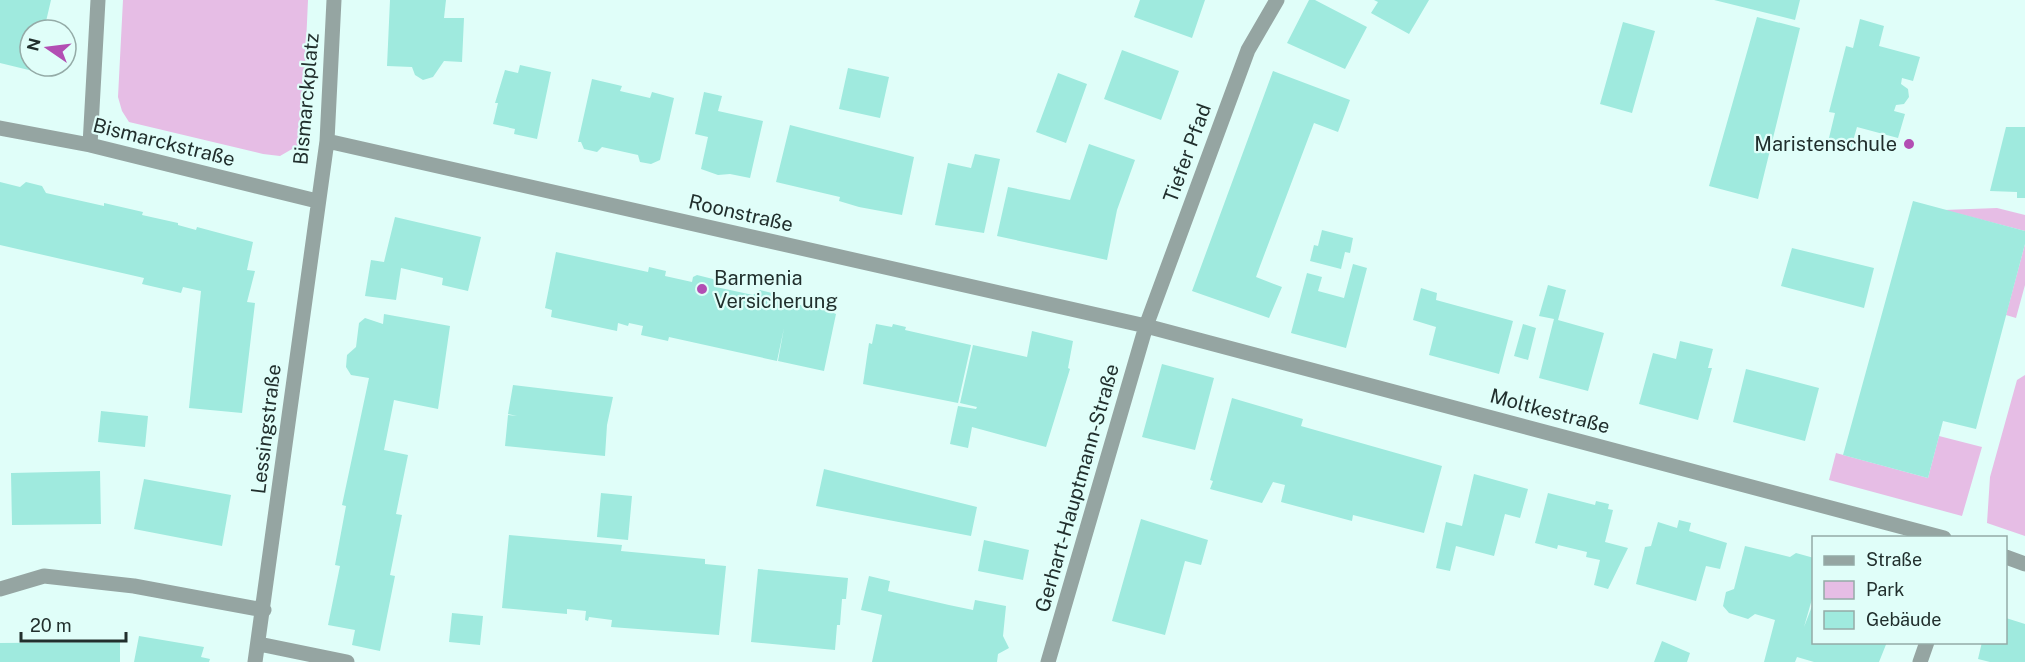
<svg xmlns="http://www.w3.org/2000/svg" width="2025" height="662" font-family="'Public Sans',sans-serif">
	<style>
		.green { fill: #e6bde5 }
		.building { fill: #9feade }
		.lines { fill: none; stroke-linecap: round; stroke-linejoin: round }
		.minor { stroke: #95a5a2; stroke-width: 15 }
		.poi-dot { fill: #b24eb3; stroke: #e0fef9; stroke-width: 2 }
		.labels { text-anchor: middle; stroke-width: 4.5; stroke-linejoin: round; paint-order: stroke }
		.street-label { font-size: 20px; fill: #212f2d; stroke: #e0fef9 }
		.poi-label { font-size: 20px; fill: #212f2d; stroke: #e0fef9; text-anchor: end }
	</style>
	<rect width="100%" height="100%" fill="#e0fef9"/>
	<!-- green -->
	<path class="green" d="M123,0h185l-6,133 -3,12 -19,11 -17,-2 -134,-32 -7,-11 -4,-14z
		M1997,208l28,7v16l-81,-21z
		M2025,244v41l-9,33 -10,-3z
		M2025,375v161l-38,-13 3,-46 27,-97z
		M1939,436l43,11 -20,69 -133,-36 7,-27 92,25z"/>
	<!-- building -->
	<path class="building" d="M0,0h51l-7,30h-14v36h5l-2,5 -33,-8z
		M390,0h56l-2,18h20l-2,44 -18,-1 -11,16 -10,3 -8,-5 -3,-8 -25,-1z
		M1140,0h65l-13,38 -58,-21z
		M1309,0h6l52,27 -22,42 -58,-26z
		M1374,0h55l-20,34 -38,-21 7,-11z
		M1714,0h86l-5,20z
		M1757,17l43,11 -42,171 -49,-13z
		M1860,19l24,7 -5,20 41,11 -7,24 -11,-3 -1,6 7,5 1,8 -5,7 -8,1 -2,6 11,3 -7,24 -41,-11 -6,21 -23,-6 7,-29 -6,-1 17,-66 7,2z
		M1623,22l32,9 -23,82 -32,-9z
		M1122,50l57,21 -18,49 -57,-21z
		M520,65l31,7 -14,67 -23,-5 1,-5 -22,-5 5,-21h-3l10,-33 13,3z
		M848,68l41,9 -9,41 -41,-9z
		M1273,71l77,29 -12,32 -24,-9 -54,143 -4,11 26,10 -13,31 -77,-27z
		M1058,73l29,11 -21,59 -30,-11z
		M592,79l30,7 -2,5 30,7 2,-6 22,6 -14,62 -9,4 -11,-2 -2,-7 -36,-8 -5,5 -13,-3 -3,-7h-3z
		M704,92l18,4 -4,15 45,10 -13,57 -20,-4 -12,1 -17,-6 7,-32 -13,-3z
		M790,125l124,32 -12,58 -43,-8 -20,-6 1,-4 -64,-15z
		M2006,127h19v71h-8v-6l-27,-1z
		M1089,144l46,16 -18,50 -10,50 -110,-24 11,-49 62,13z
		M975,154l25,5 -16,74 -49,-8 13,-62 23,5z
		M0,182l20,5 6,-5 16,4 4,7 58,13v-3l39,9 -1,3 36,8v2l18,5 1,-3 56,15 -6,28 8,1 -8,31 8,1 -13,110 -53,-5 12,-117 -18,-4 -2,6 -39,-9 2,-6 -144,-33z
		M1913,201l112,30v13l-49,185 -33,-8 -15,57 -85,-23z
		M395,217l86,20 -13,54 -26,-6 1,-7 -42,-10 -5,32 -31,-4 6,-36 13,2z
		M1322,230l31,8 -3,15 -5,-1 -4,17 -31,-8 4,-16 4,1z
		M1792,248l82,20 -10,40 -83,-22z
		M556,252l92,20 1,-5 17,4 -1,5 27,6 1,-5 4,-2 16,4 4,4 -1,4 37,8 7,-5 12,3 4,8 48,8 12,5 -12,57 -46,-10 6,-33 -7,33 -108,-24 -1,4 -27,-6 2,-9 -14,-3 -1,3 -10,-3 -1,8 -66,-14 1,-7 -7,-2z
		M1353,264l14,4 -21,80 -55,-15 16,-60 15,4 -4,14 26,7z
		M1548,285l18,5 -8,30 46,13 -16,58 -49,-13 15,-59 -15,-3z
		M1421,288l16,5 -1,7 77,21 -14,53 -70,-19 7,-28 -23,-7z
		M384,314l66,12 -12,83 -44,-9 -10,50 24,5 -12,59 6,1 -12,60 5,1 -15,75 -28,-6 3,-15 -27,-5 12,-59 -5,-1 11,-59 -4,-1 27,-127 -18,-3 -5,-8 1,-12 9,-8 3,-24 6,-5 18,6z
		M876,324l16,3 1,-3 13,3 -1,3 66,15 -13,58 -95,-19 6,-41 3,1z
		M1523,324l13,4 -8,32 -14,-4z
		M1032,331l41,10 -5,27 2,1 -24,78 -74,-20 -4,21 -18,-4 8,-38 18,3 1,-2 -17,-4 13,-58 54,12z
		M1680,341l33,8 -5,19h4l-14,52 -59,-16 14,-51 23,6z
		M1162,364l52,14 -19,72 -53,-13z
		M1746,369l73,19 -14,53 -72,-19z
		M513,385l100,12 -6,28 -2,31 -100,-10 3,-31 9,1 -9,-2z
		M1232,398l71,21 -2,7 141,40 -18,67 -71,-18 -1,6 -71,-19 4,-17 -12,-3 -11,21 -52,-14 3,-8 -3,-1z
		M101,411l47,5 -3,31 -47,-5z
		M824,469l153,38 -6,29 -155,-30z
		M100,471l1,53 -89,1 -1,-52z
		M1474,474l54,15 -8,29 -15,-4 -11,42 -38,-10 -6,25 -14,-3 10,-46 16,4z
		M144,479l87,16 -9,51 -88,-17z
		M601,493l31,3 -4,44 -31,-3z
		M1548,493l47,12 1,-4 13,3 -1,5 5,1 -8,32 23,6 -20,41 -14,-4 6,-25 -14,-3 1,-5 -29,-7 -1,4 -22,-6z
		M1141,519l67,21 -7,25 -16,-4 -20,74 -53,-14z
		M1679,520l12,3 -2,8 38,12 -7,26 -14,-3 -10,35 -60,-17 9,-37 6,-1 7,-24 19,6z
		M509,535l113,10 -1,6 84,8v5l21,2 -7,69 -108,-8 1,-7 -23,-3 -1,4 -3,-1 1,-9 -19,-2v5l-65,-6z
		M984,540l45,10 -6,30 -45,-9z
		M1745,546l45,11 6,-4 18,5v34l-10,35 10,-26v41h73l-8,20h-65l-17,-5 -2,5h-31l11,-42 -20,-6 -7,5 -19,-6 -6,-7 3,-14 8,-3z
		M758,569l90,9 -2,21h-4l-2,26h-3l-2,25 -84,-8z
		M869,576l21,5 -2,10 61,14 24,5 2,-10 31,6 -3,30 6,12 -11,6 -1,8h-125l10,-47 -21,-5z
		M452,613l31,3 -3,29 -31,-3z
		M2006,618l19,6v38h-35l-12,-3 4,-17h24z
		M139,636l65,11 -3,10 9,2 -1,3h-75z
		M1662,641l28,12 -3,9h-33z
		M120,642v20h-120v-19z"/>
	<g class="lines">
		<!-- minor -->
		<path class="minor" d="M0,128l90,17 227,56
			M327,141l819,185 798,212
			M90,145l8,-145
			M2006,557l19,7
			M0,589l44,-13 90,10 130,24
			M259,644l88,18
			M255,662l72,-521 7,-141
			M1048,662l98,-336 102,-276 29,-50
			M1920,662l7,-20"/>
	</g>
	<!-- markers -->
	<g class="poi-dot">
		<circle cx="1909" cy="144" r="6"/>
		<circle cx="702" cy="289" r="6"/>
	</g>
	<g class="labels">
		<!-- street labels -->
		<g class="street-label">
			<text transform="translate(306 99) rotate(-85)" y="7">Bismarckplatz</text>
			<text transform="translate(164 142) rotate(14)" y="7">Bismarckstraße</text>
			<text transform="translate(1187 153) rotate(-70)" y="7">Tiefer Pfad</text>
			<text transform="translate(741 213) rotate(13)" y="7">Roonstraße</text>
			<text transform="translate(1550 411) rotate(15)" y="7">Moltkestraße</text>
			<text transform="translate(266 429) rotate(-83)" y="7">Lessingstraße</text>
			<text transform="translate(1077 488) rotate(-74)" y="7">Gerhart-Hauptmann-Straße</text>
		</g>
		<!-- poi labels -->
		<g class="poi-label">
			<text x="1897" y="151">Maristenschule</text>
			<text x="714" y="285" text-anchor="start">Barmenia<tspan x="714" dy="23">Versicherung</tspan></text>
		</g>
	</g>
	<!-- legend -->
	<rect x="1812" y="536" width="195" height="108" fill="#e0fef9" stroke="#94aba7" stroke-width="1.5"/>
	<rect x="1824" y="556" width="30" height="9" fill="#95a5a2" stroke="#94aba7" stroke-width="1.5"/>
	<text x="1866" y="566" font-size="18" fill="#212f2d">Straße</text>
	<rect x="1824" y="581" width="30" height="18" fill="#e6bde5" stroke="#94aba7" stroke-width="1.5"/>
	<text x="1866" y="596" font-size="18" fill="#212f2d">Park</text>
	<rect x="1824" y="611" width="30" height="18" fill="#9feade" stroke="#94aba7" stroke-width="1.5"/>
	<text x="1866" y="626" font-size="18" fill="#212f2d">Gebäude</text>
	<!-- north arrow -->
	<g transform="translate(48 48) rotate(284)"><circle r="28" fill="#e0fef9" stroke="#94aba7" stroke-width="1.5"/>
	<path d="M0-4.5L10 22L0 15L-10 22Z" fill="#b24eb3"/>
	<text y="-9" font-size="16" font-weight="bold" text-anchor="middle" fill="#212f2d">N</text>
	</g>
	<!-- scale -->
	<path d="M21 632v9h105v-9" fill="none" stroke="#212f2d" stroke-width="3"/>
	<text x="30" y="632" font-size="18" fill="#212f2d" stroke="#e0fef9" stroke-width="4.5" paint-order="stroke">20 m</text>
</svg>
